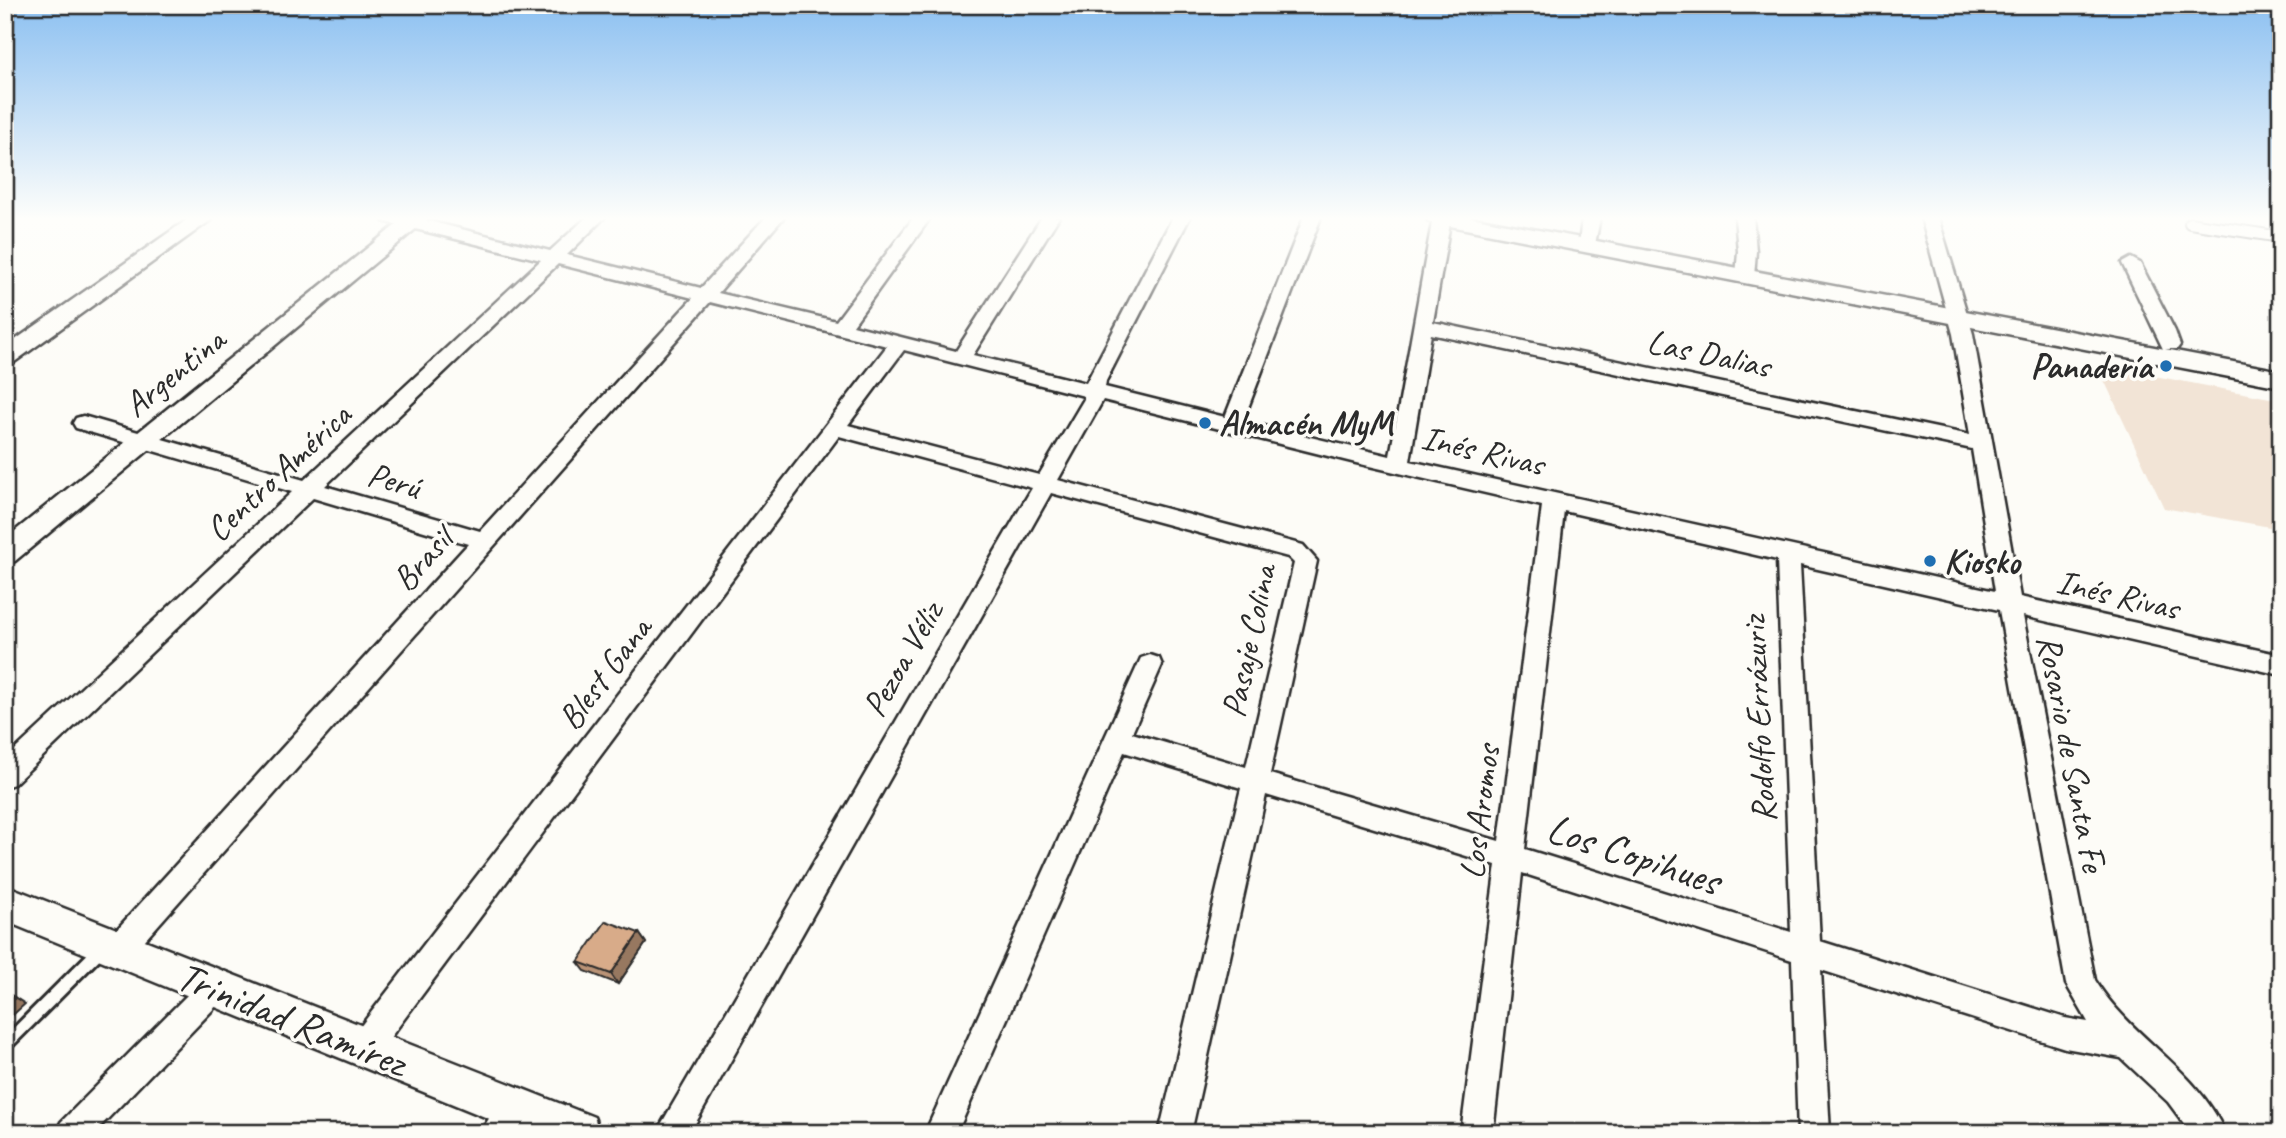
<svg xmlns="http://www.w3.org/2000/svg" width="2286" height="1138" font-family="Caveat,sans-serif">
	<style>
		.built { fill: #f2e4d6 }
		.lines { fill: none; stroke-linecap: round; stroke-linejoin: round }
		.service-far1-casing { stroke: #2b2b2b; stroke-width: 14 }
		.service-casing { stroke: #2b2b2b; stroke-width: 18 }
		.minor-casing { stroke: #2b2b2b; stroke-width: 5 }
		.tertiary-casing { stroke: #2b2b2b; stroke-width: 5 }
		.secondary-casing { stroke: #2b2b2b; stroke-width: 5 }
		.service-far1 { stroke: #fdfcf7; stroke-width: 10 }
		.service { stroke: #fdfcf7; stroke-width: 12 }
		.minor { fill: #fdfcf7; fill-rule: evenodd }
		.tertiary { fill: #fdfcf7; fill-rule: evenodd }
		.secondary { fill: #fdfcf7; fill-rule: evenodd }
		.wall { fill: #ba9376; stroke: #2b2b2b; stroke-width: 2 }
		.shaded-wall { fill: #977860; stroke: #2b2b2b; stroke-width: 2 }
		.building { fill: #d8ab89; stroke: #2b2b2b; stroke-width: 2 }
		.poi-dot { fill: #1f6fb2; stroke: #fdfcf7; stroke-width: 2.5 }
		.labels { text-anchor: middle; stroke-width: 7; stroke-linejoin: round; paint-order: stroke }
		.street-label { font-size: 35px; fill: #2b2b2b; stroke: #fdfcf7 }
		.poi-label { font-size: 35px; font-weight: bold; fill: #2b2b2b; stroke: #fdfcf7; text-anchor: start }
		.near-street-label { font-size: 42px; fill: #2b2b2b; stroke: #fdfcf7 }
	</style>
	<rect width="100%" height="100%" fill="#fdfcf7"/>
	<filter id="ink" filterUnits="userSpaceOnUse"><feTurbulence type="fractalNoise" baseFrequency=".0143" numOctaves="2"/><feDisplacementMap in="SourceGraphic" scale="14" xChannelSelector="R" yChannelSelector="G"/><feConvolveMatrix kernelMatrix="1 2 1 2 8 2 1 2 1" color-interpolation-filters="sRGB"/></filter>
	<g filter="url(#ink)">
		<!-- built -->
		<path class="built" d="M2097,365l183,35 1,129 -117,-21z"/>
		<g class="lines">
			<defs>
				<path id="service-far1" d="M2190,223l91,14"/>
				<path id="service" d="M5,1045l97,-97"/>
				<path id="minor" d="M381,217h31l138,34 37,-34h18l-38,38 134,33 65,-71h18l-66,76 118,28 78,-104h17l-78,108 103,26 86,-134h17l-86,138 113,28 87,-166h17l-84,164 -1,6 120,30 79,-200h17l-78,204 147,35 43,-239h18l-18,105 537,113 -17,-101 -32,-117h17l35,117 47,263 261,58v20l-258,-59 72,364c35,58 103,89 130,153h-34l-23,-31 -47,-44 -56,-10 -244,-78 9,163h-32l-6,-173 -270,-87 -29,260h-32l35,-268 -230,-70 -75,338h-32l82,-345 -117,-36 -167,381h-32l216,-475 9,-3 9,3 3,7 -30,68 114,34 48,-204 -6,-6 -237,-64 -361,640h-34l376,-645 -193,-52 -464,622 -11,4 -11,-4 -4,-11 4,-11 534,-690 -177,-44 -581,656 -10,4 -10,-4 -4,-10 4,-10 359,-394 -155,-46 -299,286 -9,3v-28l287,-267 -216,-64 -3,-5 3,-5 7,-2 221,64 237,-220 -158,-39zM558,264l135,34 -213,233 -155,-45zM1431,334l541,115 23,142 -585,-130zM904,350l180,46v3l-45,76 -191,-50zM1103,400l253,63 186,43 -43,335 -229,-67 47,-213 -14,-16 -245,-65zM1564,511l213,49 14,372 -266,-83zM1800,565l199,45 67,374 22,38 -23,-4 -245,-77z
					M1582,217h18l-6,33 -6,1 -9,-5z
					M1735,217h18l3,34 -2,26 -9,5 -9,-5 2,-26z
					M2131,258l9,5 35,68 5,14 -3,4h-14l-41,-86z
					M215,973l10,4 5,10 -5,10 -131,136h-38l5,-11 144,-145z
					M514,1091l11,5 5,11 -15,26h-35l23,-37z"/>
				<path id="tertiary" d="M191,217h24l-202,146 -8,3v-19z
					M406,217h24l-415,344 -10,3v-25z
					M1425,217h45l811,154v16l-846,-164 -7,-2z"/>
				<path id="secondary" d="M5,885l589,232 6,16h-76l-519,-212z"/>
			</defs>
			<!-- service-far1 casing -->
			<use href="#service-far1" class="service-far1-casing"/>
			<!-- service casing -->
			<use href="#service" class="service-casing"/>
			<!-- minor casing -->
			<use href="#minor" class="minor-casing"/>
			<!-- tertiary casing -->
			<use href="#tertiary" class="tertiary-casing"/>
			<!-- secondary casing -->
			<use href="#secondary" class="secondary-casing"/>
			<!-- service-far1 -->
			<use href="#service-far1" class="service-far1"/>
			<!-- service -->
			<use href="#service" class="service"/>
			<!-- minor -->
			<use href="#minor" class="minor"/>
			<!-- tertiary -->
			<use href="#tertiary" class="tertiary"/>
			<!-- secondary -->
			<use href="#secondary" class="secondary"/>
		</g>
		<!-- wall -->
		<path class="wall" d="M639,933l7,10 -28,41 -33,-13 -7,-9z"/>
		<!-- shaded-wall -->
		<path class="shaded-wall" d="M639,933l7,10 -28,41 -7,-10z
			M5,991l20,13 -20,18z"/>
		<!-- building -->
		<path class="building" d="M606,921l33,12 -28,41 -33,-12z"/>
	</g>
	<!-- sky -->
	<linearGradient id="sky" x2="0" y2="1"><stop stop-color="#8cc0f1"/><stop offset="0.58" stop-color="#fefefb"/><stop offset="1" stop-color="#fefefb" stop-opacity="0"/></linearGradient>
	<rect width="2286" height="377" fill="url(#sky)"/>
	<!-- markers -->
	<g class="poi-dot">
		<circle cx="2166" cy="366" r="7"/>
		<circle cx="1205" cy="423" r="7"/>
		<circle cx="1930" cy="561" r="7"/>
	</g>
	<g class="labels">
		<!-- street labels -->
		<g class="street-label">
			<text transform="translate(1709 353) rotate(12)" y="12">Las Dalias</text>
			<text transform="translate(174 372) rotate(-39)" y="12">Argentina</text>
			<text transform="translate(1483 450) rotate(13)" y="12">Inés Rivas</text>
			<text transform="translate(278 472) rotate(-43)" y="12">Centro América</text>
			<text transform="translate(394 480) rotate(16)" y="12">Perú</text>
			<text transform="translate(422 559) rotate(-48)" y="12">Brasil</text>
			<text transform="translate(2118 594) rotate(13)" y="12">Inés Rivas</text>
			<text transform="translate(1248 641) rotate(-78)" y="12">Pasaje Colina</text>
			<text transform="translate(902 659) rotate(-60)" y="12">Pezoa Véliz</text>
			<text transform="translate(604 673) rotate(-53)" y="12">Blest Gana</text>
			<text transform="translate(1758 719) rotate(-93)" y="12">Rodolfo Errázuriz</text>
			<text transform="translate(2072 753) rotate(79)" y="12">Rosario de Santa Fe</text>
			<text transform="translate(1479 812) rotate(-83)" y="12">Los Aromos</text>
		</g>
		<!-- poi labels -->
		<g class="poi-label">
			<text x="2152" y="378" text-anchor="end">Panadería</text>
			<text x="1219" y="435">Almacén MyM</text>
			<text x="1944" y="573">Kiosko</text>
		</g>
		<!-- near-street labels -->
		<g class="near-street-label">
			<text transform="translate(1634 853) rotate(18)" y="15">Los Copihues</text>
			<text transform="translate(292 1018) rotate(22)" y="15">Trinidad Ramírez</text>
		</g>
	</g>
	<!-- margin -->
	<rect width="2286" height="1138" fill="none" stroke="#fdfcf7" stroke-width="28"/>
	<rect x="14" y="14" width="2258" height="1110" fill="none" stroke="#2b2b2b" stroke-width="2.5" filter="url(#ink)"/>
</svg>
